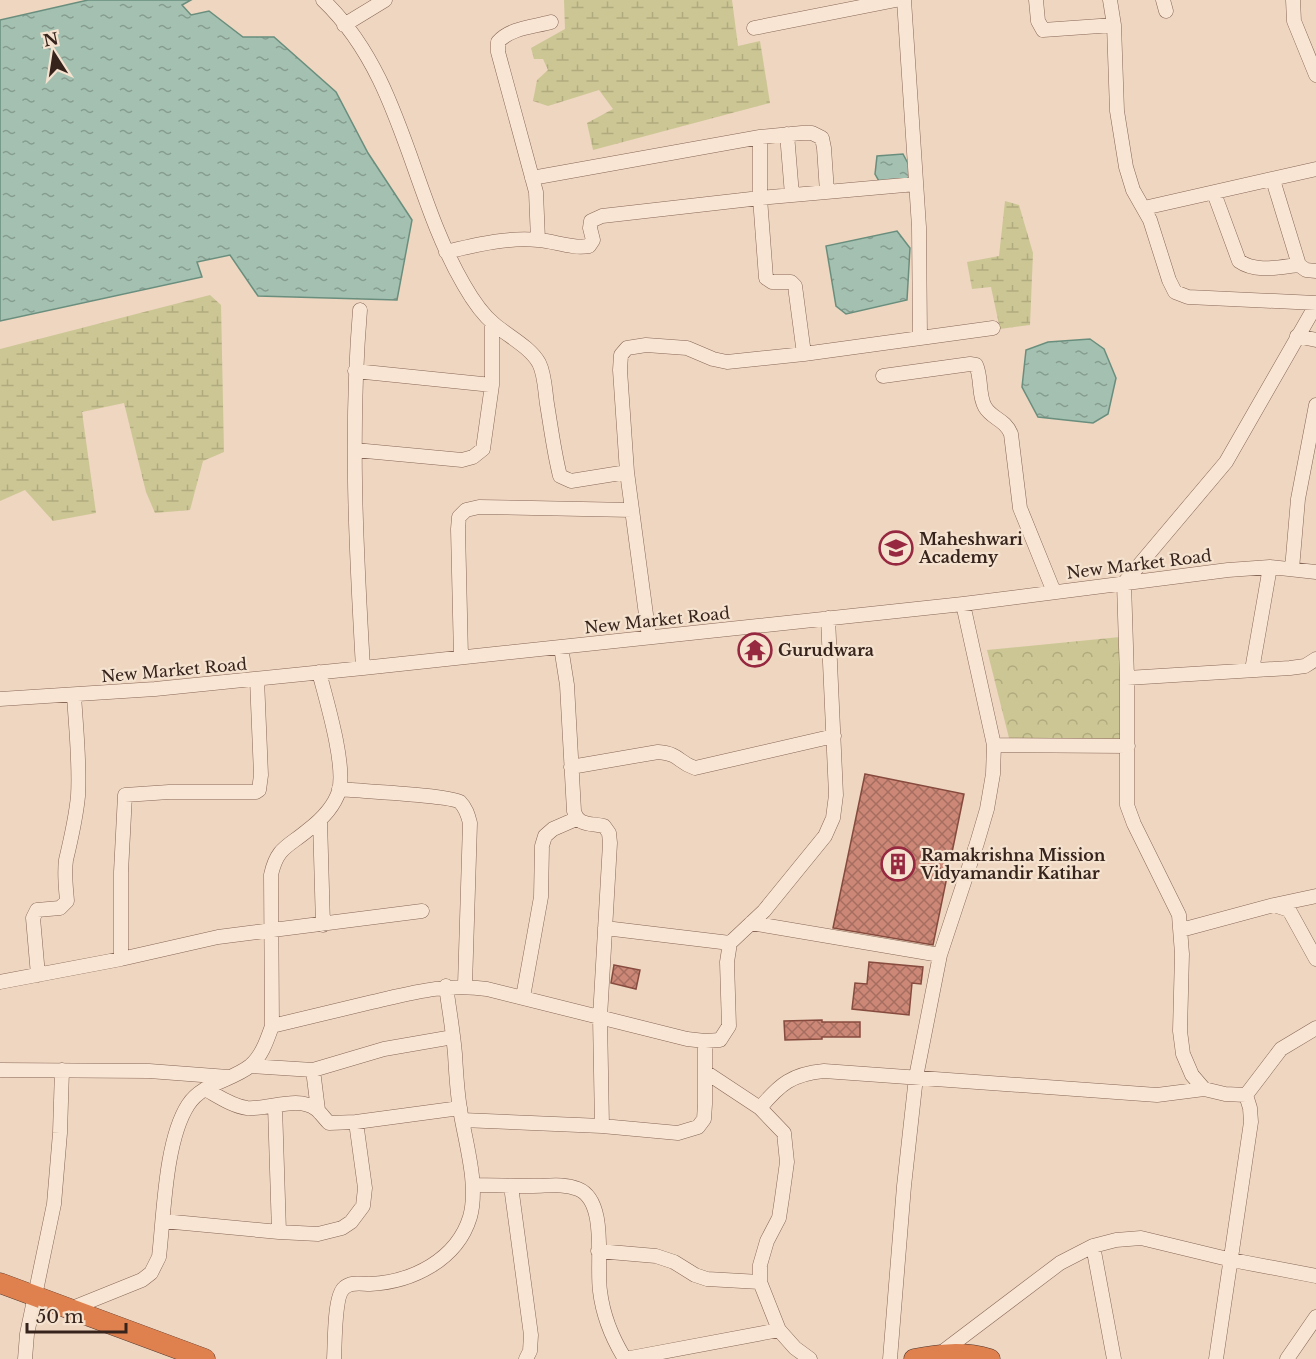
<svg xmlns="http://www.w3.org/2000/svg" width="1316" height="1359" font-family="'Libre Baskerville',serif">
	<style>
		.wetland { fill: url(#wetland-marsh) }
		.park { fill: url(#park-crowns) }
		.water { fill: url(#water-ripples); stroke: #6a8e7d; stroke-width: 1.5 }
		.building { fill: url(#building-cross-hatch); stroke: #864b3e; stroke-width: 1.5 }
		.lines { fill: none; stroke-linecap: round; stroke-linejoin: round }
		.minor-casing { stroke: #876758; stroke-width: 15 }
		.highway-casing { stroke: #54362c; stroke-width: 21 }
		.minor { stroke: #f9e5d3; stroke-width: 14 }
		.highway { stroke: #de814f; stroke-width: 20 }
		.labels { text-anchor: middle; stroke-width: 4.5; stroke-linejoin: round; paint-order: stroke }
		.poi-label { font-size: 16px; font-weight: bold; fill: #36231c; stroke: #f5e2cf; text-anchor: start }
		.street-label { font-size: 16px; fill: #36231c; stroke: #f5e2cf }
	</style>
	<defs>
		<pattern id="wetland-marsh" width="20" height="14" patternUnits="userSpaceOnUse" patternTransform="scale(1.5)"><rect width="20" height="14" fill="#ccc694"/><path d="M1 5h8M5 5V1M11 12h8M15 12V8" fill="none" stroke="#b0aa7f"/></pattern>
		<pattern id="park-crowns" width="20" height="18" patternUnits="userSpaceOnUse" patternTransform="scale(1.5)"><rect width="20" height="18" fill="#ccc694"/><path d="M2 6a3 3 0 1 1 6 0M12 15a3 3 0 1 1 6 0" fill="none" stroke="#b0aa7f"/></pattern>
		<pattern id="water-ripples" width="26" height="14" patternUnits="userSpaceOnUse" patternTransform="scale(1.5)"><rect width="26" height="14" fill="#a3c0b1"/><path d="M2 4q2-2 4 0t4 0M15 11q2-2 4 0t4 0" fill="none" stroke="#869c8f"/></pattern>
		<pattern id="building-cross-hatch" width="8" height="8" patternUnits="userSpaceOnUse" patternTransform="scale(1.5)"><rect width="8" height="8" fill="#cc8776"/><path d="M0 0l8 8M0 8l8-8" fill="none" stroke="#a66e60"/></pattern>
	</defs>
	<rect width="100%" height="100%" fill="#eed6c0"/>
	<!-- wetland -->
	<path class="wetland" d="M564,0h168l6,46 22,-5 10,62 -177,47 -6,-27 26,-14 -14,-19 -51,16 -15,-5 4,-21 11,-10 -5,-11h-9l-3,-11 34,-19z
		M1005,201l14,4 14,48 -3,72 -30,4 -9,-42 -19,2 -5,-27 32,-6z
		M210,295l11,10 3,147 -21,9 -13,49 -35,3 -9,-21 -22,-89 -42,9 14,101 -43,8 -28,-31 -25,11v-152z"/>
	<!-- park -->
	<path class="park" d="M1120,637l6,104 -114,9 -25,-100z"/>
	<!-- water -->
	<path class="water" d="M88,0h103l-9,5 9,10 18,-4 34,26h31l62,55 32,61 44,67 -15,80 -139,-4 -28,-41 -33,7 5,15 -202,44v-301z
		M903,154l9,17 -8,14 -25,-4 -4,-7 2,-18z
		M897,231l13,17 -3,52 -61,14 -10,-8 -10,-60z
		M1090,339l14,10 12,29 -8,36 -15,9 -55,-6 -16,-30 4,-37 22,-8z"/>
	<!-- building -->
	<path class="building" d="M865,774l99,20 -31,151 -100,-17z
		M869,962l54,5 -2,17 -9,-1 -3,32 -57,-6 3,-26 12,1z
		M614,965l26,5 -4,19 -25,-6z
		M822,1020v2h38v15h-38v2l-37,1 -1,-19z"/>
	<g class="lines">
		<defs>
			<path id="minor" d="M323,0c80,76 87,193 141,285 8,14 18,29 30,39 14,12 36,23 45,39 6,12 6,28 8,41 4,24 7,48 13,72l11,5 56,-9
				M904,0l15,227 1,110
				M1036,0l2,21 5,9 71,-5
				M1110,0l4,25 3,86 9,56 7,23 17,30 19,60 6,12 13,5 128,6
				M1163,0l3,11
				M1293,0l1,21 22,54
				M344,25l41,-25
				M754,28l142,-28
				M787,134l5,61
				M760,137v61l6,80 6,4h19l4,4 9,68
				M532,178l228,-41 42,-4h10l10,5 2,10 3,44
				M1273,180l26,85 7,5 10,1
				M1214,193l25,68c17,12 40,6 60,4
				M1144,208l172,-39
				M538,240l-2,-48 -38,-140v-10c12,-14 35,-15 53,-20
				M446,252c30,-7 61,-15 92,-12 17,1 33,9 51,6l4,-6 -3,-12 1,-7 11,-5 158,-18 156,-14
				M360,310c-10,121 -4,237 3,358
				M1297,336l19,4
				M355,371l137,14
				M883,376l87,-12 6,1c6,13 2,30 9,42 7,12 20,12 26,27l9,74 34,84
				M355,450l107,10 11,-3 10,-8 9,-64v-62
				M1292,569l6,-70 18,-94
				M649,637l-22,-165 -7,-102 1,-15 6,-7 19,-3 41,3 26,11 14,3 77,-8 189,-26
				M561,647l6,38 7,126c4,15 16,12 30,15l5,7 1,10 -10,174 2,109
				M461,657l-3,-128 1,-12 7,-7 13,-3 153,3
				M1252,670l18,-103
				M1127,678l163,-10 15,-2 11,-7
				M0,699l155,-10 208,-21 600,-64 265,-34 42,-3 46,5
				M994,745l134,1
				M571,767l87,-15c23,2 19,10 37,16l139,-32
				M339,789c19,2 111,6 121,13 6,6 8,13 10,21l-5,162
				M320,820l3,105
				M1274,905l42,-9
				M751,923l189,32
				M605,928l125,15
				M1181,930l93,-25 15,5 27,49
				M121,959v-87l4,-77 44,-3h87l3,-2 2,-15 -4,-96
				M38,975l-5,-57 4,-8 23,-2 7,-7c-1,-13 -3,-27 -1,-41 5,-21 10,-42 12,-64 2,-33 -2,-67 -4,-101
				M0,982l121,-23 97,-22 204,-26
				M523,997l18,-100 1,-51 3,-10 8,-7 23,-10
				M272,1026c33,-8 67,-16 100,-24 40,-9 74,-19 115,-13l200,50 18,2 15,-1 9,-14 -2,-64 3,-19 34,-32 61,-75 8,-18 3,-23 -8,-177
				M250,1066l63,4 71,-21 69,-12
				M0,1070l149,1 79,6
				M313,1070l5,40
				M707,1073l53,35 24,25 3,29 -5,36 -3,20 -12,23 -7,24v17l19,48 16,18 15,11
				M205,1089c13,7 27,17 42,19 21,2 51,-13 69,1 5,4 8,9 13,14l27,-1 104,-14
				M1246,1095l35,-46 35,-21
				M275,1106l4,126
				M760,1108c20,-24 32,-34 64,-37l333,24 47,-6
				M462,1120l140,6 76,7 20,-6 6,-8 1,-15v-63
				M473,1185c20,0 40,1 60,1 15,0 30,-3 45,3 30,12 18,75 22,102 3,25 12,47 25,68
				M511,1186l20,149 -1,16 -4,8
				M163,1221l116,11 39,2 24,-6 9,-6 12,-16 2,-18 -9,-66
				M1093,1246l21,113
				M598,1251l58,5 18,6 21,13 12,4 53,3
				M70,1309l72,-29 9,-7 8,-16c5,-43 6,-116 29,-152 14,-22 43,-24 62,-39 12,-10 17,-26 22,-40l-1,-151c6,-28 17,-28 37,-45 13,-10 26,-23 31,-39 7,-26 -13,-92 -20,-119
				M941,1353l119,-90 33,-17 23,-6 25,-2 91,22 84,16
				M25,1359l2,-25 27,-130 6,-71 2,-63
				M334,1359c1,-14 0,-63 10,-71 7,-7 18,-4 26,-4 42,-2 87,-24 100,-67 9,-32 -5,-76 -10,-108 -3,-18 -4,-37 -5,-55 -2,-23 -6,-45 -9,-68
				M625,1359l154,-29
				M890,1359l14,-173 12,-109 24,-122 37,-112 10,-34 6,-35 1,-29 -31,-141
				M1216,1359l35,-237 -1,-14 -4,-13 -21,-1 -21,-5 -12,-14 -9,-21 -3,-23 2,-77 -3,-39 -45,-91 -7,-19v-127l-3,-95 102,-121 90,-157
				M1287,1359l29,-42"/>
			<path id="highway" d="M0,1283l205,76
				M914,1359c26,-5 49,-8 76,0"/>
		</defs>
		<!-- minor casing -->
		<use href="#minor" class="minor-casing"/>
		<!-- highway casing -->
		<use href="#highway" class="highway-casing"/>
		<!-- minor -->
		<use href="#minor" class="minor"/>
		<!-- highway -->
		<use href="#highway" class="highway"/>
	</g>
	<!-- icons -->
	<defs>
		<symbol id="university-ring" viewBox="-11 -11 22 22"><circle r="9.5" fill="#f5e2cf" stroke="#962840" stroke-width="1.5"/><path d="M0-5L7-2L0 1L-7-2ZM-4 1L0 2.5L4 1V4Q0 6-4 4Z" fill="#962840"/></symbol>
		<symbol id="temple-ring" viewBox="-11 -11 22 22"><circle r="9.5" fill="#f5e2cf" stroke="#962840" stroke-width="1.5"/><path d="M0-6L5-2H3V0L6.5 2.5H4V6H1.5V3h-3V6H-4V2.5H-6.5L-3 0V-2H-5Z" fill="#962840"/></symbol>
		<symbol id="building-ring" viewBox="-11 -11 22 22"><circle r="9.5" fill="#f5e2cf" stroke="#962840" stroke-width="1.5"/><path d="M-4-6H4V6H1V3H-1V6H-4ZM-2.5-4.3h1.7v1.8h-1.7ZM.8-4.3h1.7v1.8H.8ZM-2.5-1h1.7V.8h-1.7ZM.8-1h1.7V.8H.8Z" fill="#962840"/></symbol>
	</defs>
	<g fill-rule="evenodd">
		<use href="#university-ring" x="877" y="529" width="38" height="38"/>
		<use href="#temple-ring" x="736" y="631" width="38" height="38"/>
		<use href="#building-ring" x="879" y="845" width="38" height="38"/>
	</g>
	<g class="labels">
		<!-- poi labels -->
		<g class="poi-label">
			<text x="919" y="545">Maheshwari<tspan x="919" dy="18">Academy</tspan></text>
			<text x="778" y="656">Gurudwara</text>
			<text x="921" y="861">Ramakrishna Mission<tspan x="921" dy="18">Vidyamandir Katihar</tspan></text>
		</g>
		<!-- street labels -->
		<g class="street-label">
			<text transform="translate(1139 564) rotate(-7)" y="6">New Market Road</text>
			<text transform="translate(657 620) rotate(-6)" y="6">New Market Road</text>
			<text transform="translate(174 670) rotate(-5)" y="6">New Market Road</text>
		</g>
	</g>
	<!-- north arrow -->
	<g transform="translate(54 54) rotate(348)" stroke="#f5e2cf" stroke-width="4.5" paint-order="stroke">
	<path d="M0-4.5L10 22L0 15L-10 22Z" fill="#36231c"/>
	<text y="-9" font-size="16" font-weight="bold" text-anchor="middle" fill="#36231c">N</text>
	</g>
	<!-- scale -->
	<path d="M27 1323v9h99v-9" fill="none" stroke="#36231c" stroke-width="3"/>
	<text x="36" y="1323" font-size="18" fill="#36231c" stroke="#f5e2cf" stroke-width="4.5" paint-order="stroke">50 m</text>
</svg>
